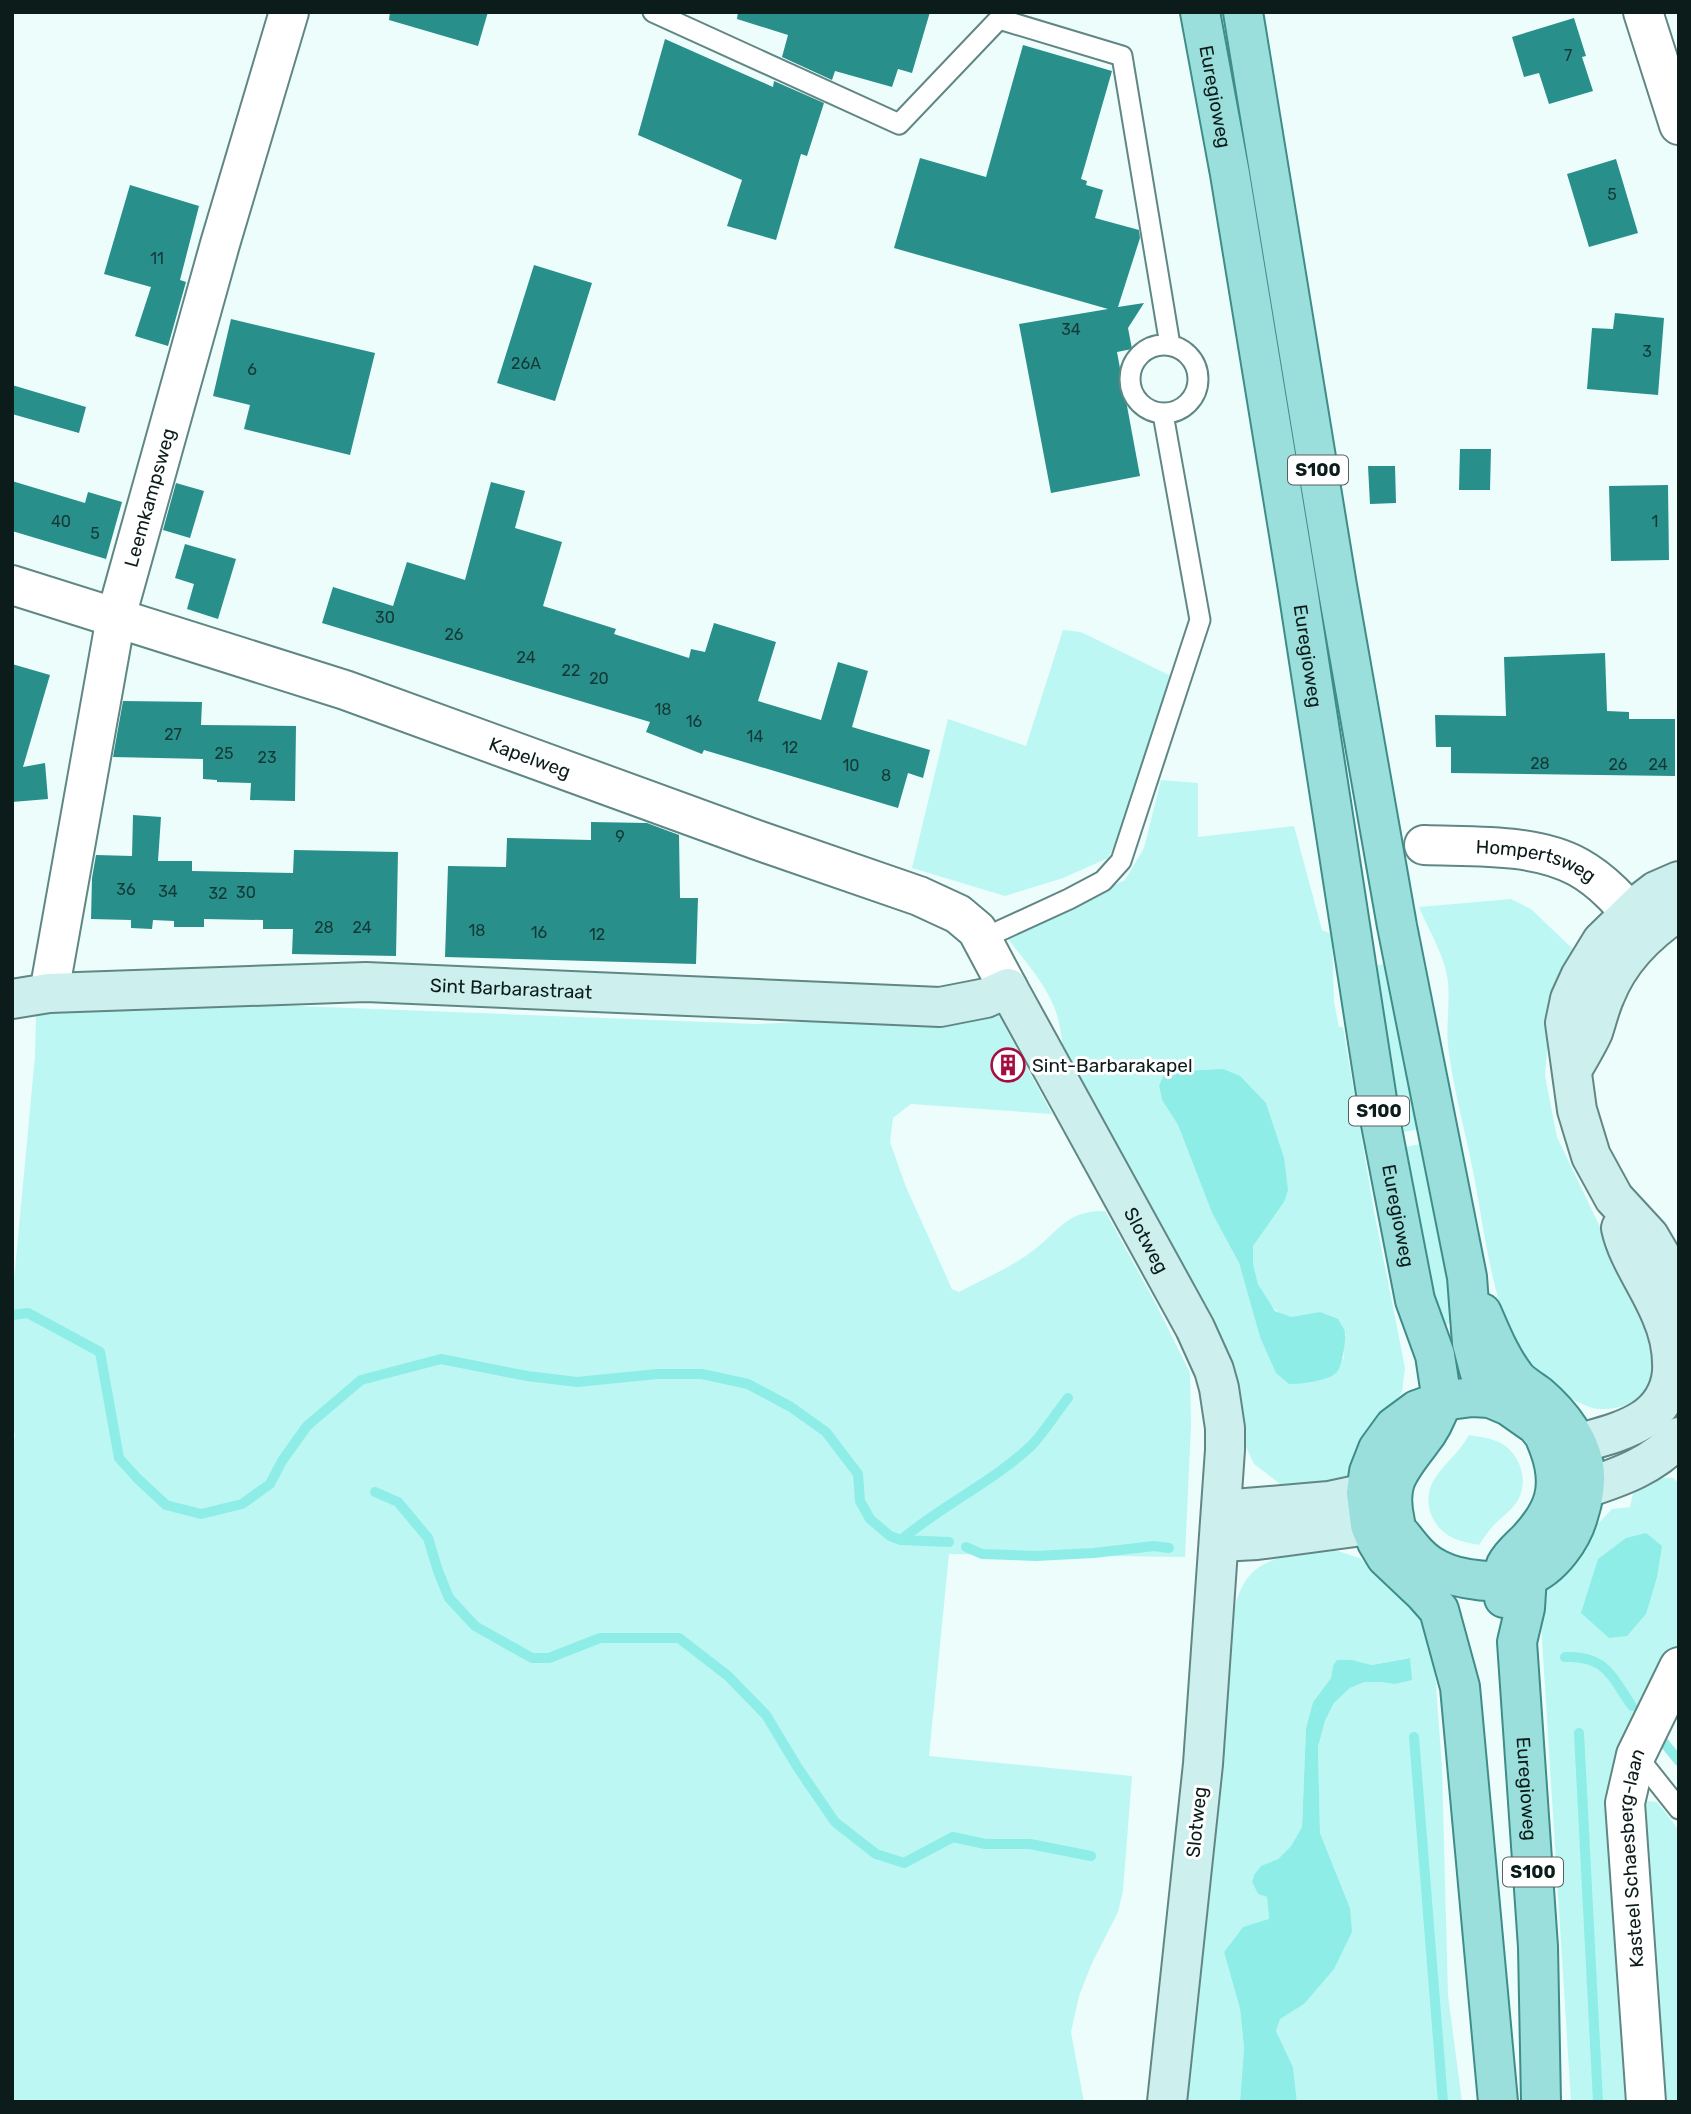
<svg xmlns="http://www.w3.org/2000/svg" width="1691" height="2114" font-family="Rubik,sans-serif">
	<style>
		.green { fill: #bcf7f3; fill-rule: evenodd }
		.water { fill: #8eede7 }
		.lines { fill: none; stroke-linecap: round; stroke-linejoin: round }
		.stream { stroke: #8eede7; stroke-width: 10 }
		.building { fill: #298f8b }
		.lane-casing { stroke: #618785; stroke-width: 23 }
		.street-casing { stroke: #618785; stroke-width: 42 }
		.secondary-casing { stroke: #618785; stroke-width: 42 }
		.primary-casing { stroke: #3e8d89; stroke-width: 42 }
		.lane { stroke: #fff; stroke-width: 19 }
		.street { stroke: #fff; stroke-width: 38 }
		.secondary { stroke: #cdefed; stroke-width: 38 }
		.primary { stroke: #9bdfdc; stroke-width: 38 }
		.labels { text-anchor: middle; stroke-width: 6; stroke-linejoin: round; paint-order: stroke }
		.number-label { font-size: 16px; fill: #133937 }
		.shield { fill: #fff; stroke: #55605f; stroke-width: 2 }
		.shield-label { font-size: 18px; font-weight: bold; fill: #0c1c1b }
		.street-label { font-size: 19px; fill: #0c1c1b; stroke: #fff }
		.poi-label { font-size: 19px; fill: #0c1c1b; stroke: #fff; text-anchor: start }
	</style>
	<rect width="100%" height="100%" fill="#edfdfc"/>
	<!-- green -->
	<path class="green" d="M1063,630l18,2 96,47 -39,120 -30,59 -45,20 -58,18 -93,-28 36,-149 78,27z
		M1161,780l37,3v54l96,-11 28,104 10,4 2,68 5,25h4l30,179 32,162 -3,24 -10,18 -43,64 -15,10 -51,2 -29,-22 -189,-400c-2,-19 -4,-38 -10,-55 -10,-26 -30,-48 -47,-70l14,-10 103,-49 19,-32zM1159,1086l107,17 7,23 11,76c-8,9 -28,34 -31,45 -5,23 14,69 39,70 9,0 19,-3 28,-5l26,22 -3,9 1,16 -84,-22 -21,-74 -27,-50 -34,-88 -16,-25z
		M1511,899l20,10 44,42 -26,75 -4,50 12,61 89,186 12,44c-15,29 -25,43 -60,42 -15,0 -67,-34 -75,-48 -31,-56 -38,-127 -50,-190 -8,-41 -20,-83 -25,-125 -2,-21 2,-43 0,-64 -2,-24 -20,-53 -29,-75z
		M1384,964l34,165 -14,3 -30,-166z
		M979,986l19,28 54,100 -141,-10 -18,14 -3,24 16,45 46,102 7,3c22,-12 47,-22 68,-37 30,-20 37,-45 78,-44l51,93 34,69 1,52 -6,132 -236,-3 -20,202 203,20 -9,115 -5,21 -26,51 -13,33 -8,36 13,70h-1072v-645l3,-23 -3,-7v-126l23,-245 1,-41 30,-4 184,-7 506,20 95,-4z
		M1420,1144l35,178 -14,4 -35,-179z
		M1469,1435c11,2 22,3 32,8 19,11 28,37 17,57 -5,9 -15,16 -22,23 -7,7 -12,14 -17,22 -8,-2 -18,-3 -26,-7 -23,-11 -32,-39 -18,-60 11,-16 24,-25 34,-43z
		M1655,1477l18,1 6,5v168l-63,188 9,263h-54l-31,-494 5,-20 48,-59 19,-20 18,-2 3,-14z
		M1321,1549l14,1 24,8 19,14 39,38 16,34 9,124 6,227 14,107h-165l-4,-35 -17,-36 4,-13 24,-14 46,-96 -30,-75 -2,-86 7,-26 9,-18 16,-15 15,-6h16l13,2 15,-26 -37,7 -20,-5 -19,6 -2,12 -18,24 -7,26 -4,99 -11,19 -13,13 -17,8 -7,8 -2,7 6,12 9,3 2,23 -26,7 -19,25 16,57 4,39 -4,54h-56l46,-475c12,-64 31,-67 91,-78z
		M1640,1800l17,2 22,28v272h-20z"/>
	<!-- water -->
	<path class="water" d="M1223,1069l17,7 26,27 18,55 4,32 -4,12 -31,44v18l5,20 17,27 16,6 29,-5 18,7c2,4 7,10 7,15 1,6 -3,33 -8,38 -8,9 -36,12 -48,12l-13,-11 -16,-36 -21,-74 -27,-50 -34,-88 -16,-25 -3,-14 6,-14z
		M1646,1533l16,13 -5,31 -11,37 -19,22 -18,2 -28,-25 17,-54 28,-21z
		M1410,1658l2,22 -18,4 -13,-2h-16l-15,6 -16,15 -9,18 -7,26 2,86 30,75 2,24 -18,37 -30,35 -24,15 -4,12 17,36 4,35h-57l4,-54 -4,-39 -16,-57 19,-25 26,-8 -2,-22 -9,-3 -6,-12 2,-7 7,-9 17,-7 13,-13 11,-19 4,-99 7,-26 18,-24 2,-12 4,-6h15l20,5z"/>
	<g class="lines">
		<!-- stream -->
		<path class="stream" d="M12,1315l16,-2 72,39 19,106 18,20 29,27 35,9 41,-10 28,-20 12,-23 25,-35 54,-46 80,-21 86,17 50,6 80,-8h45l46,10 43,23 35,25 32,42 2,27 10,18 20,17 11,4 48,2
			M375,1492l23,10 30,36 10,33 11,27 26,28 57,32h17l51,-20h79l49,38 38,39 32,53 37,54 41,32 28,9 49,-26 32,7h45l61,12
			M901,1540c41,-35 92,-58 131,-95 13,-14 24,-32 36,-47
			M966,1547l16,7 54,2 58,-3 60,-7 15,2
			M1565,1657c41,-2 46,19 67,49
			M1579,1733l19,369
			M1414,1737l29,365
			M1661,1739l18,22"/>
	</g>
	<!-- building -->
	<path class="building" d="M390,12h98l-10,34 -89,-26z
		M738,12h192l-18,61 -14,-4 -6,18 -57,-16 -3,9 -50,-23 6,-22 -51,-16z
		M1574,18l12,38 -4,1 11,34 -44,13 -10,-31 -15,4 -12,-40z
		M665,39l108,48 1,-6 50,22 -17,53 -6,-2 -25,86 -49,-14 15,-46 -104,-45z
		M1023,45l89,26 -31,108 6,2 -1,4 17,5 -8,28 44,12 1,8 -22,69 26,-4 -16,25 4,21 -15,3 23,124 -89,17 -32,-169 89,-15 -214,-61 26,-90 66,19z
		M1616,159l22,74 -49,14 -22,-73z
		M130,185l69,21 -19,74 6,2 -18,64 -33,-10 16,-49 -47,-13z
		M534,265l58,18 -37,118 -58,-18z
		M1615,313l49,5 -6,77 -71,-6 5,-61 21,1z
		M231,319l144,34 -25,102 -106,-26 6,-24 -37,-9z
		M12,385l74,22 -7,26 -67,-19z
		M1460,449h31l-1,41h-31z
		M1368,466h27l1,37 -26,1z
		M12,481l73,22 3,-11 34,10 -16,57 -94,-28z
		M491,482l34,9 -10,37 47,14 -19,64 73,23 -2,5 75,24 2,-9 14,3 9,-29 62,19 -18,59 63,19 17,-58 30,9 -16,56 78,23 -7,28 -15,-5 -10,35 -194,-58 -2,4 -56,-22 4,-10 -328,-99 11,-36 60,19 14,-44 58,18z
		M176,483l28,8 -14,47 -27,-8z
		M1668,485l1,75 -58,1 -2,-75z
		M185,544l51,15 -18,60 -31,-10 7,-25 -19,-6z
		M1605,653l2,58 22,1v7h46v57l-224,-3v-26h-15l-1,-32 71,1 -2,-59z
		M12,664l38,11 -27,92 22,-4 3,36 -36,3z
		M123,701l79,1 -1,23 95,1 -1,75 -45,-1 1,-17 -34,-1v-2l-14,-1v-20l-90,-2z
		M133,815l28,2 -3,44h34v10l101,2 1,-23 104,2 -2,104 -104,-2 1,-25h-30v-9l-59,-1v8h-30v-6l-21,-1 -1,9 -21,-1v-8l-40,-1 1,-41 4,-23 36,1z
		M591,822l56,1 32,12 1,63h18l-2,66 -251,-7 3,-91 58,1 1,-29 84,2z"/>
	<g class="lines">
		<defs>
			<path id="lane" d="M653,12l246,112 100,-105
				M1001,12l-2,7 123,37 48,289
				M1130 379a34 34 0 1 1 68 0a34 34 0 1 1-68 0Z
				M982,939l87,-40 34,-18 18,-20 79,-241 -37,-206
				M1636,1755l43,54"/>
			<g id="street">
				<path d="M1643,12l36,113"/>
				<path id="s1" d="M12,585l333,105 412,150 162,56 39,18 19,16 31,58"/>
				<path id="s2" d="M1424,845c48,2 111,-2 154,22 29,16 49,42 71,67"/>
				<path id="s3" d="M49,993l67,-376 104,-373 69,-232"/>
				<path id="s4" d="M1646,2102l-21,-299 11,-48 43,-88"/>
			</g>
			<g id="secondary">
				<path d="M1679,881l-23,10 -13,10 -41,40 -22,36 -10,22 -5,24 12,87 14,46 23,42 35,38 30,51"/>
				<path id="s5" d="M12,999l37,-6 317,-11 574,25 46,-9 22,-10 187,340 19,42 5,18 6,40v22l-22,314 -36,338"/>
				<path d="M1572,1070c7,-12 15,-25 21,-38 4,-12 7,-25 12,-36 14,-36 42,-64 74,-85"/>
				<path d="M1577,1444c41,-12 90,-21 95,-72 1,-19 -3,-39 -11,-57 -12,-30 -33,-56 -40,-87"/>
				<path d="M1586,1488c34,-11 68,-23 93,-51"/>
				<path d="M1222,1510l107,-9 37,-8"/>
				<path d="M1219,1542l38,-2 113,-15"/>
			</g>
			<g id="primary">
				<path id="s6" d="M1200,12l30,162 67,409 83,536 35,181 20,55 7,46"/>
				<path d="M1243,12l94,574 60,340 70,351 5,66 7,27 11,28"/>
				<path d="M1395,1522c-9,-40 4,-51 26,-81 10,-12 16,-25 21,-40"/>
				<path d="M1402,1536c10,13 20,26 35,33 23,12 64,16 89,8 26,-9 47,-40 53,-64 5,-16 8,-31 5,-48 -6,-28 -24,-51 -46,-70 -7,-5 -15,-10 -21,-16 -16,-20 -25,-43 -35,-66"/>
				<path id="s7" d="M1527,1576l-2,32 -8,34 21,305 3,155"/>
				<path d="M1504,1598c-1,-12 -2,-22 2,-33 5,-10 14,-17 22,-25 26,-28 35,-52 22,-90"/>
				<path d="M1498,2102l-38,-415 -21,-77 -15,-17 -38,-36 -9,-15 -7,-17 -4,-32 3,-21 9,-23 16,-22 23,-17 25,-9 30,-4 18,1 19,8 27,19 8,10 6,15 27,-6"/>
			</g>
		</defs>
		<!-- lane casing -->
		<use href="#lane" class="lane-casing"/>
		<!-- street casing -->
		<use href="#street" class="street-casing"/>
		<!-- secondary casing -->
		<use href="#secondary" class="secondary-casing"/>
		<!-- primary casing -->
		<use href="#primary" class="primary-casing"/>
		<!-- lane -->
		<use href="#lane" class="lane"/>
		<!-- street -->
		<use href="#street" class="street"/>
		<!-- secondary -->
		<use href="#secondary" class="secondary"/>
		<!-- primary -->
		<use href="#primary" class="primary"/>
	</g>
	<!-- icons -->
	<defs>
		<symbol id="building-ring" viewBox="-11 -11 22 22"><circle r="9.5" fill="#fff" stroke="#a60d41" stroke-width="1.5"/><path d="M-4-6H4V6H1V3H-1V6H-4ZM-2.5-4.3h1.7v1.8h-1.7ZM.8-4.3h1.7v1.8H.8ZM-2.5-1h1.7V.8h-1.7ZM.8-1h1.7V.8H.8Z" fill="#a60d41"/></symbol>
	</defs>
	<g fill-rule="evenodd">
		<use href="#building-ring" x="989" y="1046" width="38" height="38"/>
	</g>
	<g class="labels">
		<!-- number labels -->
		<g class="number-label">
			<text x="1568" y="61">7</text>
			<text x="1612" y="200">5</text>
			<text x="157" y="264">11</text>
			<text x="1071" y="335">34</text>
			<text x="1647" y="357">3</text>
			<text x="526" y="369">26A</text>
			<text x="252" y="375">6</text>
			<text x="61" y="527">40</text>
			<text x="1655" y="527">1</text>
			<text x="95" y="539">5</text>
			<text x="385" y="623">30</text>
			<text x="454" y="640">26</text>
			<text x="526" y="663">24</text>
			<text x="571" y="676">22</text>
			<text x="599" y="684">20</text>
			<text x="663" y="715">18</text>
			<text x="694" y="727">16</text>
			<text x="173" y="740">27</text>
			<text x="755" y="742">14</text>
			<text x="790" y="753">12</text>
			<text x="224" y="759">25</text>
			<text x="267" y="763">23</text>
			<text x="1540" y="769">28</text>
			<text x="1618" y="770">26</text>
			<text x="1658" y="770">24</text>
			<text x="851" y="771">10</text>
			<text x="886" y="781">8</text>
			<text x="620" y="842">9</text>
			<text x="126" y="895">36</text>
			<text x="168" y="897">34</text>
			<text x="246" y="898">30</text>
			<text x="218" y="899">32</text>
			<text x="324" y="933">28</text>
			<text x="362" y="933">24</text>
			<text x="477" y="936">18</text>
			<text x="539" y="938">16</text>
			<text x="597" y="940">12</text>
		</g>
		<!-- shield labels -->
		<g class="shield">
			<rect x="1288" y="455.5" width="60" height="29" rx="5"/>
			<rect x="1349" y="1096.5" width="60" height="29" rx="5"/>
			<rect x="1503" y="1857.5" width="60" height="29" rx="5"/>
		</g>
		<g class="shield-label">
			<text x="1318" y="476">S100</text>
			<text x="1379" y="1117">S100</text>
			<text x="1533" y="1878">S100</text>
		</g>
		<!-- street labels -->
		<g class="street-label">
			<text dy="7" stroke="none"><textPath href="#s6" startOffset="86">Euregioweg</textPath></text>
			<text dy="7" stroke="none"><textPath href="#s3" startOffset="506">Leemkampsweg</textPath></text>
			<text dy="7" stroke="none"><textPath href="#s6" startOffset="653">Euregioweg</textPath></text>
			<text dy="7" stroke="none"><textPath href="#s1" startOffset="546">Kapelweg</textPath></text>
			<text dy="7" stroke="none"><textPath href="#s2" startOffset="114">Hompertsweg</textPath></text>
			<text dy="7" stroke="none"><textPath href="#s5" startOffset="500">Sint Barbarastraat</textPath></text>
			<text dy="7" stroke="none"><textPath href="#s6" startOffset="1220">Euregioweg</textPath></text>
			<text dy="7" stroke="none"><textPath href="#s5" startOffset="1288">Slotweg</textPath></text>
			<text dy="7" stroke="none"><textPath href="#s7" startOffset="214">Euregioweg</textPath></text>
			<text transform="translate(1196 1822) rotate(-84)" y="7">Slotweg</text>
			<text dy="7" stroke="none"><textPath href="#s4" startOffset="245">Kasteel Schaesberg-laan</textPath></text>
		</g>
		<!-- poi labels -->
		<g class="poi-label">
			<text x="1032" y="1072">Sint-Barbarakapel</text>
		</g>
	</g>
	<!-- border -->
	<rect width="1691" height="2114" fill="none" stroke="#0c1c1b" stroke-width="28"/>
</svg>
